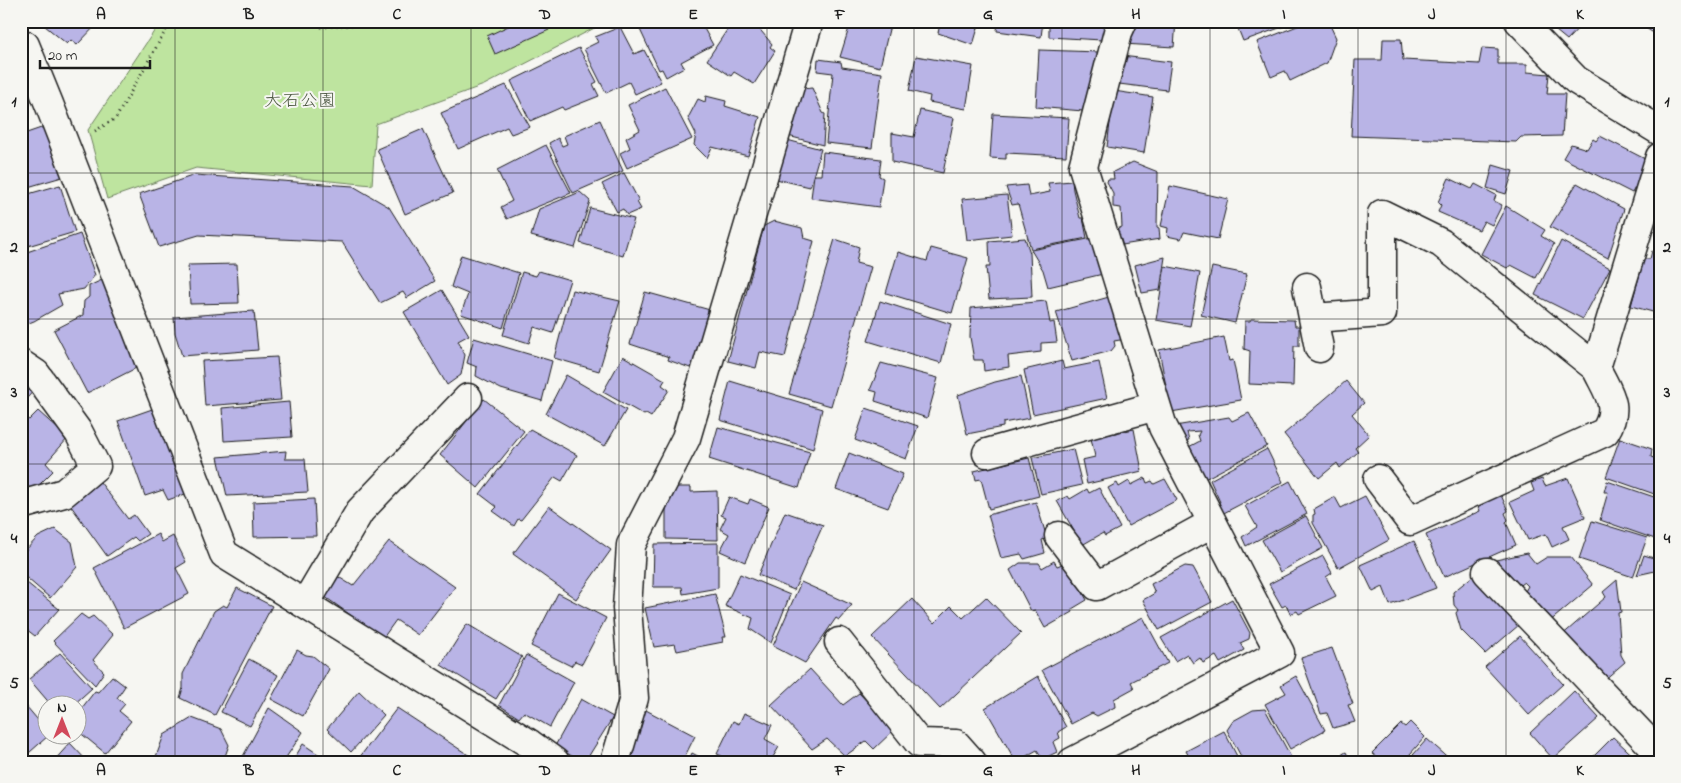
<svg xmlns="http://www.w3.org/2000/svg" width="1681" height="783" font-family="'Indie Flower','Klee One',sans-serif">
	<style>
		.green { fill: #bee49f; stroke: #6d805e }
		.building { fill: #b9b4e6; stroke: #1c1c1c }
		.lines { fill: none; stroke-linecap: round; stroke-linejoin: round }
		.street-casing { stroke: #1c1c1c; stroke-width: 31 }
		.path { stroke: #1c1c1c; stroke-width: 3; stroke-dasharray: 1 4; stroke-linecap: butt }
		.street { stroke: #f6f6f2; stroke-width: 28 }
		.grid { fill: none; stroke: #1c1c1c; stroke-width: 1; stroke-opacity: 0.55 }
		.labels { text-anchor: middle; stroke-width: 4; stroke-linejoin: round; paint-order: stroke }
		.park-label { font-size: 18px; fill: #4d5843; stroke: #f6f6f2 }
		.neatline { fill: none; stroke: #1c1c1c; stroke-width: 2 }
		.grid-label { font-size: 16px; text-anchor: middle; font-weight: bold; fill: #1c1c1c }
	</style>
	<rect width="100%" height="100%" fill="#f6f6f2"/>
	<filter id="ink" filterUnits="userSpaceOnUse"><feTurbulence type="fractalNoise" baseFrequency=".02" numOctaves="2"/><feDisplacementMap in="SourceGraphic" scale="10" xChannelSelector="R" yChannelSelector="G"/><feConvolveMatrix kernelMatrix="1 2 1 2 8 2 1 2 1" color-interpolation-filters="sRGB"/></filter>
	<g filter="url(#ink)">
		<!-- green -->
		<path class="green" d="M161,21h447l-124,64 -108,39 -4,61 -176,-17 -89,31 -19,-69z"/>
		<!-- building -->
		<path class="building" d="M39,21h61l-23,24 -6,-5 -4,4z
			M519,21h27l3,9 -54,24 -8,-18z
			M636,21h68l-3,2 12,22 -32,17 3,5 -18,10 -4,-8 -3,1z
			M733,21h23v4l16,19 -2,3 5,4 -21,33 -20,-12 -3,4 -24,-16z
			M833,21h58l-11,46 -40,-10 9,-29 -16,-5z
			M933,21h47l-7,24 -35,-12 2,-9z
			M998,21h45l-2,16 -44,-6z
			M1049,21h61l-8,19 -53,-3z
			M1135,21h41l-2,26 -51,-3z
			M1235,21h64l-56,20z
			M1310,21h18l8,17 -9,25 -37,18 -5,-10 -14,6 -14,-35z
			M1544,21h41l-18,19z
			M1644,21h16v16l-19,-12z
			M620,27l14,27 10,-4 17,32 -26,12 -6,-12 -23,11 -22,-44 14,-7 -3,-5z
			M1383,39h18l2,21 76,4 3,-16 16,1v15h29v8l22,2 -2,20h18l-3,42 -41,1 -5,5 -165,-6 4,-76h27z
			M579,48l18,34 -4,2 6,12 -35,14 -2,-3 -32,14 -19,-40z
			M1039,50l60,2 -16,59 -47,-4z
			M916,56l57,10 -7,43 -37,-7 1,-6 -21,-5z
			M1122,56l49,6 -4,28 -48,-6z
			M818,59l23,3 1,5 40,6 -10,75 -46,-5 7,-70 -16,-2z
			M506,85l24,42 -19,7 -4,-7 -49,22 -17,-36z
			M665,87l27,52 -65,29 -7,-15 10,-5 -4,-10 14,-8 -12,-25z
			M812,88l11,25 2,1 -2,31 -35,-9 13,-47z
			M1114,91l39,6 -9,56 -37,-6z
			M706,96l20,5 -1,5 35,11 -12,39 -36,-9 -5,11 -13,-13 2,-11 -8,-16 10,-19 7,3z
			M920,110l34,8 -11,55 -51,-11v-29l22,4z
			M993,114l76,4 -3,38 -60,-3v6l-16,-1z
			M600,120l23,51 -50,22 -24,-50 9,-5 4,8 5,-2 -3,-8z
			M44,127l18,50 -41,12v-54z
			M423,129l30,64 -48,21 -28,-65z
			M1600,136l49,25 -17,32 -69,-35 8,-14 16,5 6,-10 3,2z
			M787,140l34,9 -11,38 -34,-8z
			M546,145l25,48 -64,26 -6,-12 11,-6 -15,-31z
			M823,152l58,7 -2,17 4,2 -4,29 -68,-9 3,-23h7z
			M1133,162l25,10 -1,55 2,1 1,11 -38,6 -5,-16 5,-2 -1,-19 -8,-1v-14l-6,-11 1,-3h6l-1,-7z
			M1493,165l20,6 -7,23 -19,-6z
			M624,173l15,28 -2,1 4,7 -14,6 -4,-6 -6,3 -15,-28z
			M195,175l158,11 36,21 46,74 -28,17 -4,-6 -23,11 -38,-61 -143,-7 -40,12 -20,-53z
			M1449,178l23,11 3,-5 21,11 -2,6 8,4 -10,20 -8,-4 -5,9 -41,-18 3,-7 -3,-3z
			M1072,181l1,9 7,28h3l4,20 -56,11 -13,-45 -6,1 -6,-18 21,-2 2,11 21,-4 -2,-9z
			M1577,183l47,26 -16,49 -58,-31z
			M60,185l15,47 -54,16v-52z
			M1170,186l58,13 -10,40 -34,-7 -3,7 -14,-3 1,-8 -7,-2z
			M580,192l10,9 -15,47 -44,-12 8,-27z
			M1007,195l5,40 -45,5 -5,-41z
			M1506,206l39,24 -4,6 13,8 -18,34 -25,-13 -4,3 -26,-14z
			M590,208l44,11 -11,37 -43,-13z
			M774,221l28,7 2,10 10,3 -29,116 -25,-5 -4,16 -28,-7 36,-135z
			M80,234l15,41 -11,14 -26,5 4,11 -28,16 -13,5v-72z
			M1025,238l5,15 2,44 -43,2 -3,-32h4l-1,-26z
			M1093,238l10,36 -55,13 -5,-17 -12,-20z
			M835,239l24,8 -3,16 15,4 -40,139 -42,-12z
			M1561,241l49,27 -27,51 -48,-24z
			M931,248l37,10 -16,55 -66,-20 12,-41 29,9z
			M1652,251l8,3v60l-29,-8 13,-47h6z
			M461,255l58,18 -16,55 -42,-14 7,-20 -17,-7z
			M1165,257l-5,33 -18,3 -7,-28z
			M237,264l2,39 -49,1 -2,-39z
			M1165,266l35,7 -10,53 -34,-6z
			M1212,267l35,7 -12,49 -34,-8z
			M539,271l31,9 -17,53 -19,-6 -5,16 -26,-8 19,-63 14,4z
			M102,280l40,85 -55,28 -33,-63 29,-15 1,-14 5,-4v-11z
			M442,290l27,45 -11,6 7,14 -4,20 -14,10 -43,-73z
			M572,290l48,11 -21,70 -45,-13z
			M645,292l65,18 -17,59 -25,-9 1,-3 -39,-13z
			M1116,295l10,44 -12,2 1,5 -4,5 -39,10 -16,-49z
			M880,301l71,23 -10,39 -73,-22z
			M1046,301l4,22 4,-1 3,20 -16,1v9l-33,4 1,11 -25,4 -1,-11h-9l-4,-23 1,-29z
			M254,311l4,39 -76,6 -7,-23 -1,-16z
			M1251,319l43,1 1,6h4v20h-5l-1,40 -44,-2 1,-33 -6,-2 1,-28h5z
			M1224,337l5,24 4,-1 8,40 -70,12 -12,-62z
			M474,338l78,23 -10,40 -41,-12 -25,-13 1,-9 -10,-4z
			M623,356l42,24 -3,5 7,5 -18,27 -5,-3 -2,1 -41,-23z
			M277,357l4,43 -76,6 -3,-45z
			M1062,361l2,8 35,-7 8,36 -74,16 -9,-44z
			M881,363l57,15 -11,40 -52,-17 2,-9 -7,-2z
			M566,375l60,35 -21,36 -59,-32z
			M1021,376l9,42 -27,5v4l-36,7 -9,-39 37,-13z
			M21,379l14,10 -14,16z
			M730,381l92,28 -9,40 -93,-29z
			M1346,381l18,22 -12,11 17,21 -14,13 3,4 -18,16 -3,-5 -18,15 -35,-44z
			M484,399l40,32 -46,57 -38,-33z
			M289,402l3,35 -68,4 -2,-33z
			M158,407l30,86 -20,7 -5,-10 -18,6 -27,-75z
			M866,408l52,18 -12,33 -51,-19z
			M38,411l30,27 -22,25 7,8 -22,22 -10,-10v-61l4,-5 4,3z
			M1249,413l18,33 -68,36 -16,-32 17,-9 -2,-6 2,-4 -13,1 2,8 -9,2 -5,-16 54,-9 3,4z
			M718,427l92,25 -11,36 -90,-29z
			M530,429l47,26 -15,26 -7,-4 -34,43 -3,-1 -4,7 -21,-15 4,-4 -17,-13z
			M1134,429l8,42 -55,13 -5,-24 13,-3 -4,-19z
			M1620,438l32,11 -1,8 9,3v36l-54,-19z
			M1073,449l9,36 -41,9 -9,-36z
			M1267,449l16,33 -65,34 -5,-11 7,-3 -10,-22z
			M286,451l-1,8h20l3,33 -81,4 -9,-39z
			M849,453l54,21 -15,34 -52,-19z
			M1029,458l10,38 -50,13 -8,-30 -5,1 -2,-9z
			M1145,478l2,5 5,-2 2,3 11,-5 12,21 -49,26 -20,-38 9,-5 2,4 10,-6 2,4z
			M1568,478l17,39 -22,9 6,13 -17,8 -6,-13 -18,6 -18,-38 24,-11 -3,-8 11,-4 3,7z
			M1290,481l17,33 -61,32 -4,-9 15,-10 -12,-21z
			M1607,481l53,18v26l-5,14 -55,-19 8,-28h-4z
			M100,482l28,37 6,-4 14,19 -10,7 -4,-4 -27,19 -36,-50z
			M676,487h15v5l26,-1 1,49 -52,-1v-31z
			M1099,488l21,40 -15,8 -2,-3 -21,12 -25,-44 11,-5 2,3 17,-10 2,4z
			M1501,495l7,16 -3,2 3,7 -2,2 10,23 -72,32 -18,-42 54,-24 -2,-5z
			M1365,496l24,44 -51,28 -25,-45v-8l2,-1 -1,-5 21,-12 6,11z
			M729,497l19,7 2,-5 19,8 -24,55 -25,-11 9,-17 -9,-5 6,-12 -5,-2z
			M314,499l2,37 -62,1 -1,-35z
			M1036,502l11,36 -5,2 3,13 -21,6 -3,-5 -20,4 -13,-43z
			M549,506l62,44 -35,49 -63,-45z
			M785,512l38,13 -29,65 -36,-15z
			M1306,516l17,32 -43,24 -18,-32z
			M1592,521l55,17 -14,39 -54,-18z
			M55,529l17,13 5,25 -27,31 -29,-25v-22l2,2 15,-16z
			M158,534l4,8 11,-6 13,26 -10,6 13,26 -65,34 -30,-60z
			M389,541l66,46 -37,48 -22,-15 -13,18 -62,-44 16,-18 16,10z
			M1414,541l22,47 -46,17 -7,-18 -10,5 -13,-27z
			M718,543v45l-35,6 -1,-7h-29l1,-43z
			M1527,553l9,11 11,-7h24l22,28 -45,38 -24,-30 4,-7 -4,-4 -7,5 -21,-27z
			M1644,555l16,5 -5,11 -18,4z
			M1323,556l9,17 -6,4 10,19 -37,18 -2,-3 -6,3 -5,-9 -4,2 -13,-23z
			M1054,561l3,5 8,-3 11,21h2l9,16 -15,9 1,3 -28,16 -10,-18 -4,1 -21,-41 10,-7h19l3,5z
			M1185,566l8,1 19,35 -53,28 -16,-30 12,-7 -4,-9z
			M740,574l50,21 -19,48 -21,-14 3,-11 -28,-12z
			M1473,576l46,49 -34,29 -24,-24 -5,-17 2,-3 -4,-5 -1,-13z
			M21,578l38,31 -24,27 -14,-11z
			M1617,580l4,32 -3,1 3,42 4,7 -22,19 -43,-44 46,-40 -3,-5z
			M801,582l51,23 -13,15 -3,-2 -31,45 -32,-17z
			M237,588l35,18 -57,109 -35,-17 3,-10v-14l31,-63 9,-6 4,2z
			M558,593l48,25 -24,46 -7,-3 -4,5 -40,-20z
			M715,594l11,43h-4l1,5 -46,9 -2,-7 -21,3 -9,-39z
			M986,597l35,36 -81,76 -68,-72 40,-38 22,24 17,-17 12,12z
			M1232,599l18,34 -1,6 -9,4 4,7 -24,13 -4,-7 -13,7 -3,-5 -7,5 -6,-9 -12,7 -14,-23z
			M81,614l7,5 5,-3 20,19 -20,25 11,12 -9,13 -42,-44z
			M1143,617l25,46 -37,19 3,6 -20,11 1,8 -18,9 -5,-3 -21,11 -29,-54z
			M467,624l55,33 -26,42 -55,-34z
			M1520,636l43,48 -34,31 -44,-48z
			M1332,648l21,56 -5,1 7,17 -22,6 -6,-15 -6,1 -20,-56z
			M297,650l9,5 7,1 16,13 -26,47 -32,-17z
			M60,653l32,35 -20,18h-20l-23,-27z
			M526,655l48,27 -24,45 -26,-15 -5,6 -20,-13z
			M249,659l29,16 -28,51 -29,-14z
			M810,669l33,36 16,-12 35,37 -20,19 -8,-8 -21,15 -18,-17 -15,10 -41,-44z
			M112,676l13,10 -8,12 8,6 -6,7 12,10 -26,32 -27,-22v-18l17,-22 3,1z
			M1038,676l28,51 -8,5 2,6 -7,4 4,10 -14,7 -6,-9 -21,12 -31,-54z
			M1296,676l29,54 -35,19 -25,-45 21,-11 -5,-8z
			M359,691l25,24 -33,37 -24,-23z
			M1574,691l25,27 -46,41 -23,-26z
			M581,699l32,18 -28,45h-3l-27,-16z
			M21,700l27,32v4l-27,24z
			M269,708l34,24 -20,30h-43z
			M397,708l82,54h-123z
			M644,709l51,27 -13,26h-56z
			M1265,709l27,50 -6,3h-42l-17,-32 6,-9 20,-11z
			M744,713l28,12 -7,14 14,8 -9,15h-50l2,-6 -5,-2 16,-33 6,3z
			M192,718l29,11 8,16 -6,17h-69l10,-27z
			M1410,722l15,15 -22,25h-21l-10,-9 29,-29 4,3z
			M1224,731l16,31h-48l-6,-11z
			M1613,737l27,25h-52z
			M1427,739l26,23h-46z
			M70,743l18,19h-35z
			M303,744l27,18h-38z
			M1346,752l5,10h-22z
			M692,753l17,9h-21z"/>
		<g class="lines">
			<defs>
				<path id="street" d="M1519,21l57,59 84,51
					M21,43l4,2 24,59 175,450 306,190 25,18
					M1307,287l12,61
					M1313,318l69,-5v-99l59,29 155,125 64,-211
					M21,364l15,10 43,59 17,33 -32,27 -43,12
					M987,453l169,-47
					M1378,479l32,42 195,-89c16,-26 3,-39 -9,-64
					M1059,536l38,50 115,-63
					M1487,572l173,182
					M305,604l55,-93 108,-113
					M839,642l80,101 37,1 16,18
					M615,762l19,-64 -7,-90 4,-63 55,-107 123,-417
					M1072,762l208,-109 -117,-226 -80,-260 35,-135 5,-11"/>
			</defs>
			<!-- street casing -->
			<use href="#street" class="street-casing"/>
			<!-- path -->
			<path class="path" d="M302,21l20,6 56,-4 11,-2
				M95,131l21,-13 55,-97"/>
			<!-- street -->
			<use href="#street" class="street"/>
		</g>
	</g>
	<!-- grid -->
	<path class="grid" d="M175,21v741M323,21v741M471,21v741M619,21v741M767,21v741M914,21v741M1062,21v741M1210,21v741M1358,21v741M1506,21v741M21,173h1639M21,319h1639M21,464h1639M21,610h1639"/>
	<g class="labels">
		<!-- park labels -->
		<g class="park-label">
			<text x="300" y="106">大石公園</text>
		</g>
	</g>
	<!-- margin -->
	<rect width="1681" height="783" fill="none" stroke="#f6f6f2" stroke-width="55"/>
	<!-- north arrow -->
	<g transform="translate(62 720)"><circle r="24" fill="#f6f6f2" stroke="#9f9f9c"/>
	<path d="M0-4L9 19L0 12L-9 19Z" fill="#d1495b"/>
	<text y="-8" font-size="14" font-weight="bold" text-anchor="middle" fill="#1c1c1c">N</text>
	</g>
	<!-- scale -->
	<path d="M40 60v8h110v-8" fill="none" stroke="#1c1c1c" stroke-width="2.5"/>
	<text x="48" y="60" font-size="15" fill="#1c1c1c" stroke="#f6f6f2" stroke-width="4" paint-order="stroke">20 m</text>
	<rect x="28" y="28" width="1626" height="728" class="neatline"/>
	<g class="grid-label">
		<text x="101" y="19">A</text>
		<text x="249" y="19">B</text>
		<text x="397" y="19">C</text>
		<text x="545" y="19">D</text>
		<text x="693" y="19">E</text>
		<text x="840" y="19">F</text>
		<text x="988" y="19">G</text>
		<text x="1136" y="19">H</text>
		<text x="1284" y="19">I</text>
		<text x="1432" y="19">J</text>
		<text x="1580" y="19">K</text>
		<text x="14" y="106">1</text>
		<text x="1667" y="106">1</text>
		<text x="14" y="252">2</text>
		<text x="1667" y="252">2</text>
		<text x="14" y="397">3</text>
		<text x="1667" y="397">3</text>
		<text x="14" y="543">4</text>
		<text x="1667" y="543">4</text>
		<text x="14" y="688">5</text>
		<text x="1667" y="688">5</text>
		<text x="101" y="775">A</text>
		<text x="249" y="775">B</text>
		<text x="397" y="775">C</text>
		<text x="545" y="775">D</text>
		<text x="693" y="775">E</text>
		<text x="840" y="775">F</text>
		<text x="988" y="775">G</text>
		<text x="1136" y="775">H</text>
		<text x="1284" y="775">I</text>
		<text x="1432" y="775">J</text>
		<text x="1580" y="775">K</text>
	</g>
</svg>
